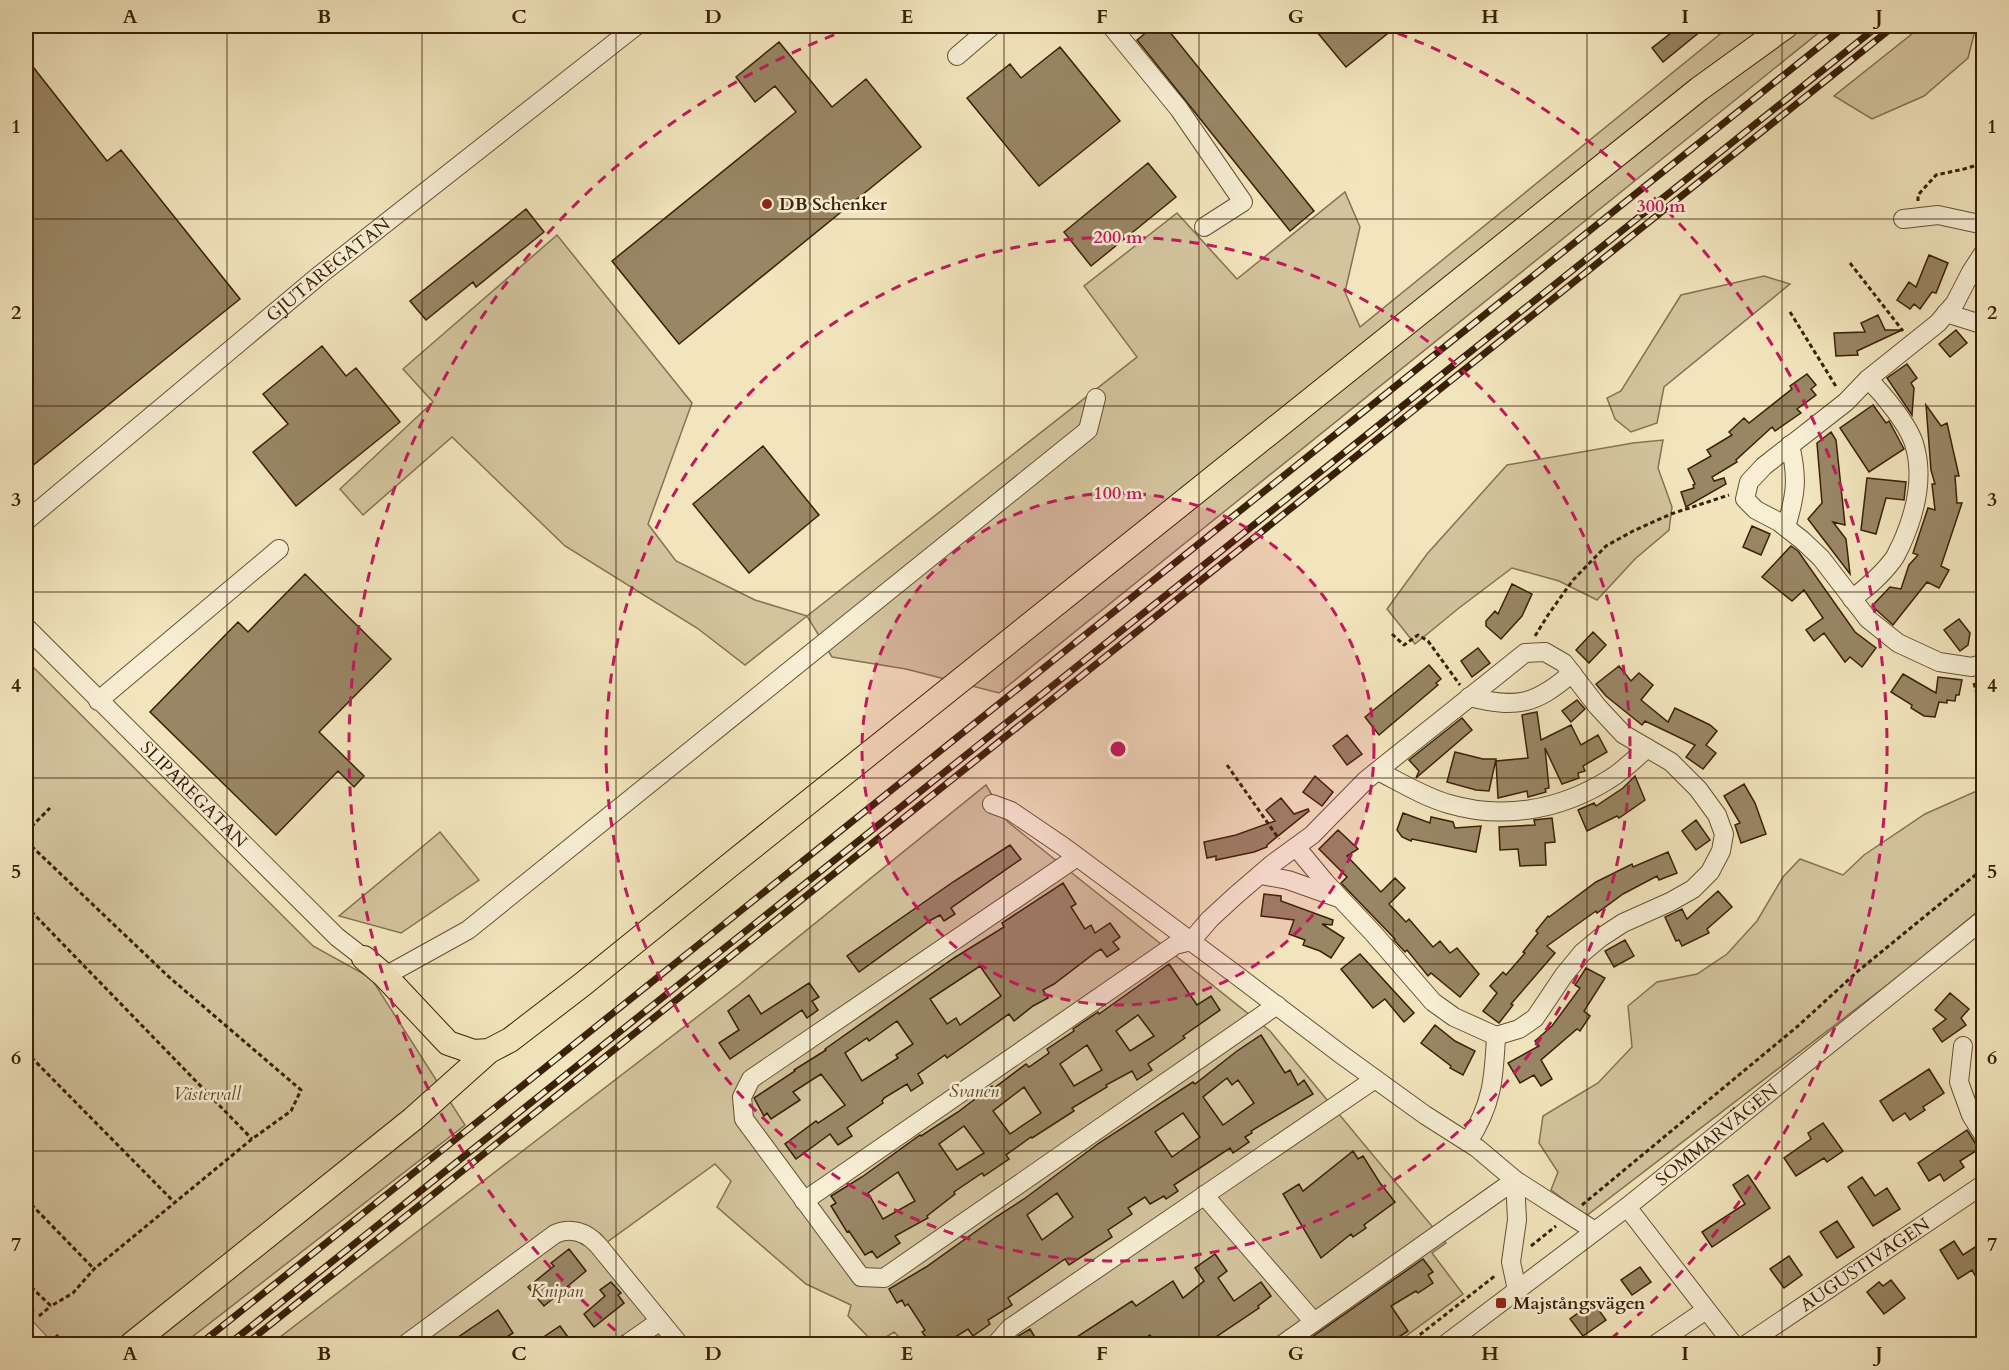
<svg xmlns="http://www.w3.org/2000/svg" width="2009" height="1370" font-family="Cardo,serif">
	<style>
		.green { fill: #d3c49e; stroke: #867252; stroke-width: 1.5 }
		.building { fill: #998665; stroke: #392005; stroke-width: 1.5; fill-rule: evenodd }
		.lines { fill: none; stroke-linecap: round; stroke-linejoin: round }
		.minor-casing { stroke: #675133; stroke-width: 20 }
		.major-casing { stroke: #392005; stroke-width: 26 }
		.path { stroke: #392005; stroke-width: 3; stroke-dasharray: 4.5 3; stroke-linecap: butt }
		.minor { stroke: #f7eed4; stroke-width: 18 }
		.major { stroke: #f2e5bd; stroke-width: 24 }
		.rail-casing { stroke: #392005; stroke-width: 7 }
		.rail { stroke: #f7eed4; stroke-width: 4.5; stroke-dasharray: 14; stroke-linecap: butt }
		.grid { fill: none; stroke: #392005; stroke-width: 1.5; stroke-opacity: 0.55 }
		.ring { fill: none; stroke: #c2185b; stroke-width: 3; stroke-dasharray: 10 8 }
		.poi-dot { fill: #8f2418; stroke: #f7eed4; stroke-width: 2 }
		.labels { text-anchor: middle; stroke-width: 5; stroke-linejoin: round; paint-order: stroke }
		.poi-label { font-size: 18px; font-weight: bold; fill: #392005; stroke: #f7eed4; text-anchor: start }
		.street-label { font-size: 18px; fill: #392005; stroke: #f7eed4 }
		.park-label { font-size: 18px; font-style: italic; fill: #60492b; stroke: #f7eed4 }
		.centre { fill: #c2185b; stroke: #f7eed4; stroke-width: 3 }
		.ring-label { font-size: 18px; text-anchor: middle; font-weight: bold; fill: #c2185b; stroke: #f7eed4; stroke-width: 5; stroke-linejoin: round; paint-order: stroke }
		.neatline { fill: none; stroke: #392005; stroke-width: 2 }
		.grid-label { font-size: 20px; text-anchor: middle; font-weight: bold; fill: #392005 }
	</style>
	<rect width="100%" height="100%" fill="#f2e5bd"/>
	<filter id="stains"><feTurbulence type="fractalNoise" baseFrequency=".00333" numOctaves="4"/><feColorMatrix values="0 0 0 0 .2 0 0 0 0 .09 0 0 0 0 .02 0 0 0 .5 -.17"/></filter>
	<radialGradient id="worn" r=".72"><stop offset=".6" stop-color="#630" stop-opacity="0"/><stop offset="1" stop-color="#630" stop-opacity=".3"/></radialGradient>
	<!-- green -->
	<path class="green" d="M1730,26h97l-828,667 -93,-24 -74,-12 -25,-41 -62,49 -48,-37 -132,-82 -113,-109 -89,78 -23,-26 93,-87 -30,-33 154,-134 135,168 -44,121 28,37 79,39 52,16 330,-259 -53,-71 93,-73 60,66 108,-87 15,35 -15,65 15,35z
		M1922,26h54l-8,32 -44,38 -52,23 -38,-23z
		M1764,276l26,8 -126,103 -7,36 -26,9 -16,-13 -8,-21 14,-7 60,-96z
		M1663,440l-5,28 14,39 -3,23 -34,29 -38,41 -38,-19 -47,-13 -53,40 -44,36 -28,-35 40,-55 80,-89 126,-22z
		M26,660l287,286 58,32 94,147 -282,219h-157z
		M1983,780v127l-75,62 -322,247 -35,-26 7,-18 -19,-29 4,-27 55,-33 34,-36 -4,-41 29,-24 40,-8 30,-20 30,-33 26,-44 17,-18 43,16 21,-20 61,-41 54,-24z
		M986,785l22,37 262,209 176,212 -14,10 31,41 -68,50h-489l-12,-12 -19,12 -27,-28 3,-11 -45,-21 -89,-77 14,-26 -16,-17 -120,87 79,93h-403l469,-360z
		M440,832l39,48 -78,53 -62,-17z"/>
	<!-- building -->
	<path class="building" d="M1154,26h11l149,185 -24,20 -153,-191z
		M1312,26h85l-51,41z
		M1680,26h27l-44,36 -11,-14z
		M779,42l53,65 34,-28 55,68 -242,197 -67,-83 184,-149 -21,-26 -20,16 -19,-25z
		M1060,47l60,74 -81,65 -72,-88 43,-34 11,14z
		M26,58l81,103 14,-11 119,149 -214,172z
		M1148,163l28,34 -85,69 -27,-34z
		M526,209l18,23 -68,55 -3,-5 -47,38 -16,-19z
		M1929,255l19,8 -12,30 -4,-1 -12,17 -6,-5 -4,5 -13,-9 12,-18 7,5z
		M1878,315l7,15h17l-45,21 1,4 -22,1 -2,-23 31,-1 -4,-9z
		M1956,330l11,13 -17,14 -11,-13z
		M322,346l24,30 10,-8 44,54 -104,84 -43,-54 35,-28 -25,-30z
		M1907,364l10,14 -6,5 3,5 -2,27 -25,-37z
		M1807,374l9,11 -5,4 5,6 -19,14 4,4 -26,18 -3,-4 -36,33 1,2 -25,15 2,4 10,-3 2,6 -40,23 -5,-15 13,-4 -1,-3 2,-1 -7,-15 23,-13 -4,-6 25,-15 -3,-3 15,-14 5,5 43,-34 -2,-3z
		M1873,405l13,18 3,-2 15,28 -35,23 -29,-44z
		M1926,405l15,21 6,-3 12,53h-4l2,27h5l-21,63 8,4 -10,18 -12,-6 -34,43 -21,-19 18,-19 11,2 8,-24 9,-10 -5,-2 15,-45 7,2 -3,-26h3l-4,-14z
		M1831,432l5,8 9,85 -12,-3 13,17 4,35 -42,-55 14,-16 -5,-60z
		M763,446l56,69 -70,58 -56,-69z
		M1867,478l39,4 -2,18 -18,-2 -10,36 -15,-4z
		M1752,526l18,8 -9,21 -18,-8z
		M1791,546l7,5 57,81 21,16 -14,19 -12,-10 -5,5 -21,-29 -10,8 -8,-11 17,-12 -19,-28 -12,11 -30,-24z
		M305,574l86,85 -72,73 45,44 -10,11 -16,-16 -62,64 -126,-123 88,-90 10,10z
		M1512,584l20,10 -10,22 -21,23 -15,-13v-5l9,-10 3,3z
		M1959,619l11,14 -2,12 -8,6 -16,-21z
		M1593,632l13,13 -17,18 -13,-13z
		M1478,648l12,15 -18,14 -11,-16z
		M1429,665l12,14 -5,4 2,2 -59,50 -14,-18z
		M1619,666l12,15 8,-8 14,12 -12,15 27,22 7,-14 35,17 7,6 -11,14 10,8 -13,16 -17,-12 9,-12 -50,-24 -3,4 -36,-29 -10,-12z
		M1903,674l33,19 2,-16 24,3 -3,15h-3l-1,6 -8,-1v3l-8,-1 -4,15 -11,-1 -13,-8 1,-3 -21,-13z
		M1577,700l8,9 -14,13 -9,-11z
		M1537,712l4,28 30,-15 10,20 17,-10 9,17 -24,14 2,5 -7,2 1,5 -17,6 -17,-36 4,40 -4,1 1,3 -18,5 -1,-6 -29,7 -2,-37 32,-3 -6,-43z
		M1462,718l10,12 -56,48 3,-7 -10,-11z
		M1347,735l15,19 -15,11 -14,-19z
		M1455,752l28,7h13l-7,32 -13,-1 -29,-8z
		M1315,776l18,16 -11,14 -19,-14z
		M1635,776l10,24 -26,18 -2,-2 -30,15 -9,-21 16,-7 2,3 27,-18z
		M1744,784l11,19 11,31 -25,9 -6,-18 5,-2 -16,-27z
		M1281,798l13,16 14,-5 1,2 -42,34v2l-13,5 -38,8v-4l-9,2 -3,-16 32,-7 39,-14 -9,-11z
		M1403,813l27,10 1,-6 22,5 2,6 26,-2 -5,26 -64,-13 -1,2 -9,-4 -5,-7z
		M1552,818l3,24 -10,1 1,22 -26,1 -2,-17 -18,1 -1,-23 36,-2 -1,-5z
		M1696,820l14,20 -14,10 -14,-19z
		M1338,830l20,19 -11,7 34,36 14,-14 10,10 -16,16 17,18 3,-3 24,28 7,-6 10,12 7,-5 22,26 -19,23 -29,-24 -3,3 -21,-26 -2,2 -11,-12 1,-1 -54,-56 6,-6 -28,-28z
		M1010,845l11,14 -70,49 4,6 -11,7 -4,-6 -9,5 -72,52 -12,-16 106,-74z
		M1668,852l9,21 -18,7 -2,-4 -34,18 -26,19 -1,-2 -49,35 8,7 -44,51 2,1 -14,18 -16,-12 14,-18 -7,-7 13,-14 3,3 19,-22 -2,-1 15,-19 -2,-2 12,-15 1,1 47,-35 36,-18 1,3z
		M1063,883l13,21 -5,3 14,22 6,-4 4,8 15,-10 10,14 -7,5 6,7 -12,8 -6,-8 -5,3 -42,32 -11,6 5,8 -15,8 -19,15 -5,-7 -62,44 -2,-3 -27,19 5,9 -12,8 -4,-7 -23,14 -2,3 1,2 -36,25 5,8 -14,9 -8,-11 -34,25 -11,-15 31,-23 2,2 27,-18 -24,-31 -28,18 7,8 -29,19 -4,-6 -3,3 -10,-18 41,-27 -1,-1 32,-20 -1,-1 129,-91 50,-31 -2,-4zM980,966l21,30 -41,29 -4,-7 -9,6 -17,-25zM897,1021l16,23 -17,11 2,3 -36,23 -17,-28 22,-15 2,3z
		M1718,891l14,16 -25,22 2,4 -27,13 -3,-6 -3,1 -11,-24 17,-8 5,10z
		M1264,894l17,2v5l52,19 -1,5 -10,-1 22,14 -13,20 -11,-7 -17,-6 2,-5 -16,-6 5,-14 -33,-4z
		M1625,940l9,16 -20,11 -9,-16z
		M1360,954l54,59 -10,9 -19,-23 -12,9 -32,-39z
		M1169,964l28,41 14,-9 9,14 -37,26 2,2 -37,26 4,6 -15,10 -5,-9 -26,14 1,2 -35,21 2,3 -42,27 -1,-1 -25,18 3,4 -25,17 -2,-3 -28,19 1,2 -28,22 1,2 -33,18 5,7 -23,15 -5,-7 -7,4 -16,-24 -2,1 -16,-26 5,-3 -5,-7 31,-19 58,-42 1,1 37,-24 34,-26 2,2 32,-24 3,3 20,-14 -2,-4 27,-18 -1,-2 25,-17 1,2zM1138,1015l16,21 -24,15 -14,-20zM1087,1045l15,25 -28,16 -14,-22zM1024,1087l17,26 -31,21 -17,-23zM964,1126l20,27 -27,17 -18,-26zM898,1172l17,29 -32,18 -15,-26z
		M1586,968l19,10 -21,33 6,5 -10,15 -3,-2 -36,31 11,19 -11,7 -7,-11 -14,8 -12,-20 31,-17 -4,-5 17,-15 28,-38 -5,-3z
		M809,983l10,14 -7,4 6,9 -11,8 -5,-8 -72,49 -11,-16 20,-13 -11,-19 21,-16 12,19z
		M1950,993l19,16 -8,9 5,7 -24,17 -9,-13 13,-10 -11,-9z
		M1435,1025l20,16 20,10 -12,24 -13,-7 1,-2 -30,-23z
		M1261,1035l24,38 5,-3 8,15 6,-5 9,14 -62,37 1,2 -7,4 4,5 -16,11 -3,-5 -56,37 4,6 -12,8 -2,-3 -14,8 -5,-7 -17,11 4,6 -24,16 4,7 -43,28 -4,-6 -57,39 4,7 -24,15 2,4 -17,12 -5,-7 -24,15h-13l-9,-12 3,-2 -17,-26 -3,2 -3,-6 -5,3 -8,-14 37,-22 70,-50 28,-18 75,-56 94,-61 2,2 42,-33zM1227,1078l5,7 6,-5 16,23 -31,22 -20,-28zM1183,1113l17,24 -28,20 -17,-25zM1057,1193l16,24 -31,23 -15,-25z
		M1929,1069l15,24 -21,14 2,3 -15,10 -5,-7 -12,8 -13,-20z
		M1823,1123l20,28 -16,11 -3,-4 -28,18 -12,-18 27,-19 -3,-6z
		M1967,1130l12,19 -19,12 4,6 -20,14 -4,-7 -11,7 -11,-18z
		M1353,1151l5,8 5,-3 17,27 15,19 -31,23 2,3 -13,9 -2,-3 -30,24 -38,-64 16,-10 4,7z
		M1748,1175l22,33 -58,39 -10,-15 43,-28 -12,-19z
		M1862,1177l13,19 12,-8 13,21 -27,17 -25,-39z
		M1837,1221l17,26 -17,11 -17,-26z
		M1954,1241l9,14 20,-13v47l-11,-19 -14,9 -18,-29z
		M569,1249l17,22 -42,35 -16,-19 26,-21 -3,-3z
		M1215,1254l12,17 -9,7 16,23 27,-19 10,14 -13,10 1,2 -43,29 5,7h-65l-6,-9 -14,9h-14l-3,-5 -8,5h-45l66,-43 4,5 37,-25 10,17 21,-17 -9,-13z
		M1789,1256l13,19 -18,13 -14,-19z
		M1423,1259l10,13 -5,3 5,8 -15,10 -2,-2 -25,15 17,25 -20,13h-86z
		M1640,1267l11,15 -19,13 -11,-15z
		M1891,1280l14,18 -21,16 -17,-22 12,-10 4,4z
		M611,1282l10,11 -3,2 6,8 -30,24 -10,-13 21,-18 -5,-6z
		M1593,1302l13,18 -23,16 -13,-17z
		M498,1310l15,23 -17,11h-48z
		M560,1326l13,18h-40z
		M1030,1329l9,15h-28l7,-8z"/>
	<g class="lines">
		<defs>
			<g id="minor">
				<path d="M1111,26l68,83 64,93 -39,25"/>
				<path d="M957,56l35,-30"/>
				<path d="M1903,219l35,-4 46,10"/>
				<path d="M1984,252l-13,20 -16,31 -17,20 -70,56 -22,23 -82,64 -15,16 -4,17 11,11 23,12 23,18 19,18 47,61 30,24 41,19 33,5 12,-4"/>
				<path d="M1946,313l38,12"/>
				<path id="s1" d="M26,521l295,-247 315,-248"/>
				<path d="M1786,527c10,-33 12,-49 4,-82"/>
				<path d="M1852,599c14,-11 29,-23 40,-38 4,-4 6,-11 9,-16 14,-31 23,-65 14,-98 -5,-21 -32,-53 -47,-68"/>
				<path id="s2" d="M26,627l311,310 27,21"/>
				<path d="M1469,697c47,11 65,9 103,-24"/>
				<path d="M98,701l181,-152"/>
				<path d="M1378,771c22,11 46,26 71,33 54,16 111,6 159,-24 14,-8 27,-21 39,-32"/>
				<path d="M992,804l19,7 53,36 171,127 107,81 83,60 52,33 38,32 80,51"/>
				<path d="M1296,847l29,35 49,52 59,68 21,15 42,19"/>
				<path d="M1077,857l-326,222 -9,18 2,22 117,158 23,1 393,-273"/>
				<path d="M1261,875l27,5 48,17"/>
				<path d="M385,976l83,-46 620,-500 8,-32"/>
				<path d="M1963,1046l-4,36 12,33 13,21"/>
				<path d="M1204,1195l110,127"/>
				<path d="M804,1201l371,-256 16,-4 19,-22 25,-23 36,-31 41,-30 54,-55 159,-127 20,-1 19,11 33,43 26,28 48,28 27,27 19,26 7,19 -3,17 -11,21 -17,17 -23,13 -47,21 -23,15 -18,15 -18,22 -29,43 -16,11 -23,7c-2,43 -4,69 -28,106"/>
				<path d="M1627,1207l106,137"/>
				<path d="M26,1328l15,16"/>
				<path d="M406,1344l149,-110c16,-7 31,-2 43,11l81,99"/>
				<path d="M627,1344l33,-23"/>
				<path d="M996,1344l14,-16 365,-249"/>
				<path d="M1283,1344l232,-164 2,40 -6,42 6,28"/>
				<path id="s3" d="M1446,1344l181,-137 357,-288"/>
				<path d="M1656,1344l50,-34"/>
				<path id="s4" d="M1747,1344l237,-160"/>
			</g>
			<path id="major" d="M364,958l21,18 63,67 26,9 15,-1 21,-11 73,-56 147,-119 969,-776 87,-63
				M132,1344l281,-225 76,-68"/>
		</defs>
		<!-- minor casing -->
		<use href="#minor" class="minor-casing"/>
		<!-- major casing -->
		<use href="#major" class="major-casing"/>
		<!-- path -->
		<path class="path" d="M1918,201v-6l18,-20 28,-6 20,-6
			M1850,263l53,68
			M1790,312l47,76
			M1392,634l12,11 14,-10 10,6 32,44
			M1535,636l13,-21 25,-35 33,-34 27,-15 38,-17 58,-19
			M1974,683l10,37
			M1227,765l52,74
			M26,832l24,-24
			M26,841l143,136 132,113 -10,21 -39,28 -158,130 -21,24 -22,13 -25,-24
			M26,906l226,233
			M26,1052l148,150
			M26,1199l68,70
			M1582,1205l216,-179 60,-55 126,-103
			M1531,1246l25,-20
			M26,1302l9,11
			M39,1316l12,-10
			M56,1335l9,9
			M1408,1344l88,-69"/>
		<!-- minor -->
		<use href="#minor" class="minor"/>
		<!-- major -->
		<use href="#major" class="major"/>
		<defs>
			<path id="rail" d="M200,1344l1645,-1318
				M229,1344l1649,-1318
				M246,1344l1648,-1318"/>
		</defs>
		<!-- rail casing -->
		<use href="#rail" class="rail-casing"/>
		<!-- rail -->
		<use href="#rail" class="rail"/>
	</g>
	<!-- grid -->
	<path class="grid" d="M227,26v1318M422,26v1318M616,26v1318M810,26v1318M1004,26v1318M1199,26v1318M1393,26v1318M1587,26v1318M1782,26v1318M26,219h1958M26,406h1958M26,592h1958M26,778h1958M26,964h1958M26,1151h1958"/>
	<!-- distance rings -->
	<circle cx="1118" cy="749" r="256" fill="#c2185b" fill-opacity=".12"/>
	<g class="ring">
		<circle cx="1118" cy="749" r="256"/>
		<circle cx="1118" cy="749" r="512"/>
		<path d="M629 1342A768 768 0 0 1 855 27M1381 27A768 768 0 0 1 1607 1342"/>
	</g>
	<!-- markers -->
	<g class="poi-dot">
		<circle cx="767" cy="204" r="6"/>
		<rect x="1495" y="1297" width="12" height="12" rx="3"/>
	</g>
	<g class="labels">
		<!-- poi labels -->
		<g class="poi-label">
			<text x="779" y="210">DB Schenker</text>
			<text x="1513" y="1309">Majstångsvägen</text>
		</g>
		<!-- street labels -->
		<g class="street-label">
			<text dy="6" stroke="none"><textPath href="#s1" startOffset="393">GJUTAREGATAN</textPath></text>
			<text dy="6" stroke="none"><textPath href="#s2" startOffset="237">SLIPAREGATAN</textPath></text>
			<text dy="6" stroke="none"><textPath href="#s3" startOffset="342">SOMMARVÄGEN</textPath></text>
			<text dy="6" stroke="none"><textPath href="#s4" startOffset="142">AUGUSTIVÄGEN</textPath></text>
		</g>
		<!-- park labels -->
		<g class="park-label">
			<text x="974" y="1097">Svanen</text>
			<text x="207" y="1100">Västervall</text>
			<text x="557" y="1297">Knipan</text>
		</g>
	</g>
	<circle cx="1118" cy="749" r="9" class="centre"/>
	<g class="ring-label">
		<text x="1661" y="212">300 m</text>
		<text x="1118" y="243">200 m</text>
		<text x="1118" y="499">100 m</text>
	</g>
	<!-- margin -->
	<rect width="2009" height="1370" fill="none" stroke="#f2e5bd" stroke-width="66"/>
	<rect x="33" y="33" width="1943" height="1304" class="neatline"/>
	<g class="grid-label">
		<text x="130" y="23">A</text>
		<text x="324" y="23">B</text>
		<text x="519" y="23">C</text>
		<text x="713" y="23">D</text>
		<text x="907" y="23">E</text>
		<text x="1102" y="23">F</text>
		<text x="1296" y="23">G</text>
		<text x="1490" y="23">H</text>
		<text x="1685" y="23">I</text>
		<text x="1879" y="23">J</text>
		<text x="16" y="133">1</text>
		<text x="1992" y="133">1</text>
		<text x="16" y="319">2</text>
		<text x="1992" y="319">2</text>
		<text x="16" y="506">3</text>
		<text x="1992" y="506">3</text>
		<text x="16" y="692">4</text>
		<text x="1992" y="692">4</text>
		<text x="16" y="878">5</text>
		<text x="1992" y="878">5</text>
		<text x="16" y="1064">6</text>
		<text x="1992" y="1064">6</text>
		<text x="16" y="1251">7</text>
		<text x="1992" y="1251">7</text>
		<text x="130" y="1360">A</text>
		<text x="324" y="1360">B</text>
		<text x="519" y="1360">C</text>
		<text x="713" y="1360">D</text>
		<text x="907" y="1360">E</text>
		<text x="1102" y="1360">F</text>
		<text x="1296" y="1360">G</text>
		<text x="1490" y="1360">H</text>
		<text x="1685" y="1360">I</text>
		<text x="1879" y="1360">J</text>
	</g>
	<rect width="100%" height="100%" filter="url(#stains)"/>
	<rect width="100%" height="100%" fill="url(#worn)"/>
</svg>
